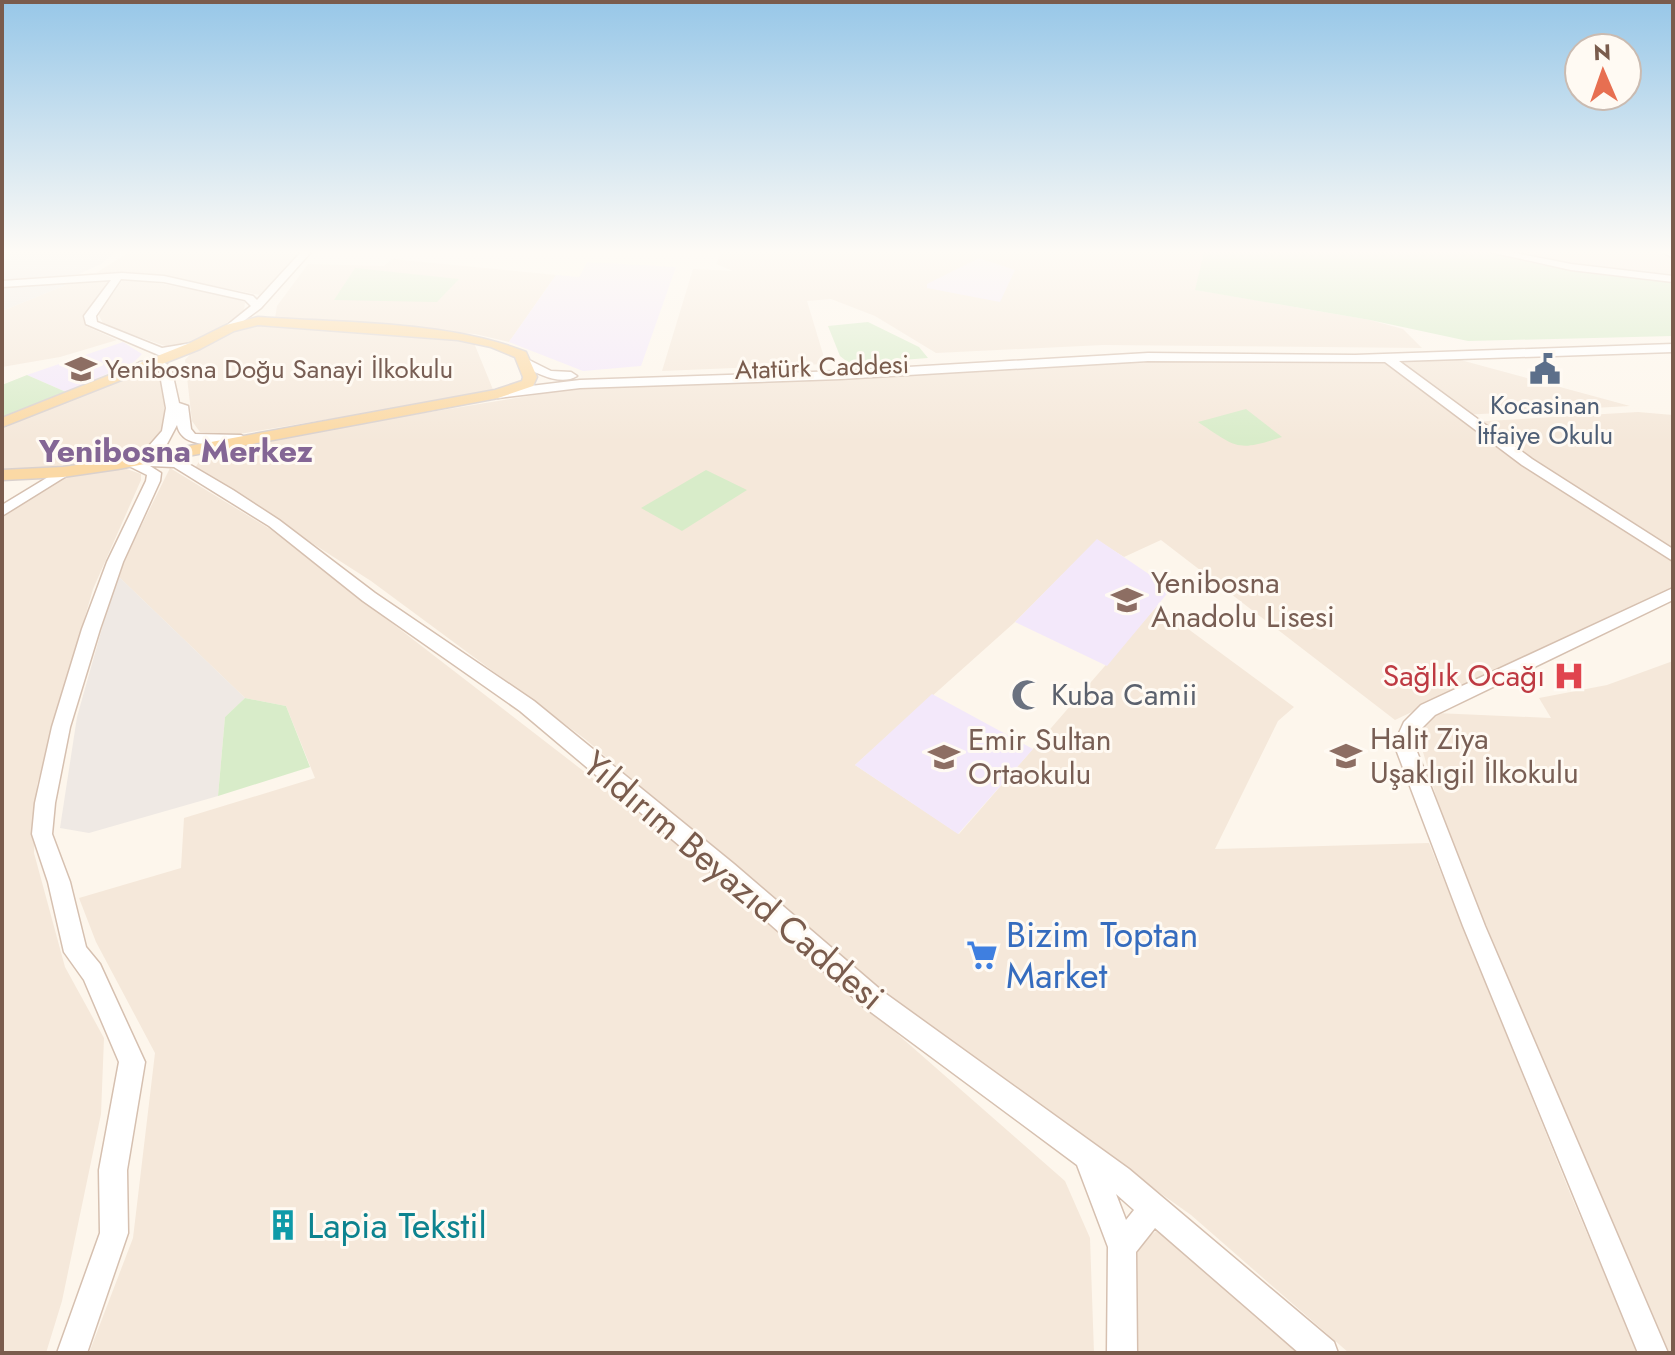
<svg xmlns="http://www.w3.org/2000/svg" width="1675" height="1355" font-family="Jost,sans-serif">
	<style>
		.residential { fill: #f5e8da }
		.industrial { fill: #efe9e4 }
		.education { fill: #f3e8fa }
		.green { fill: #d8ecc9 }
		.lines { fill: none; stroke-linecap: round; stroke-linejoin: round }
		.secondary-casing { stroke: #d6c0b0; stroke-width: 3 }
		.primary-casing { stroke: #dad1cd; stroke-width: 3 }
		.secondary { fill: #fff; fill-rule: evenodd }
		.primary { fill: #fbd9a5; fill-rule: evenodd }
		.labels { text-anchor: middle; stroke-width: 6; stroke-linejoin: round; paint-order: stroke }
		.far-street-label { font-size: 26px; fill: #7a5c4d; stroke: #fffaf3 }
		.far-education-label { font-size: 26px; fill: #785e54; stroke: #fffaf3; text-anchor: start }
		.far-service-label { font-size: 26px; fill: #4e5e75; stroke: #fffaf3 }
		.education-label { font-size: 30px; fill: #785e54; stroke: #fffaf3; text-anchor: start }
		.health-label { font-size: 30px; fill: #be3a42; stroke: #fffaf3; text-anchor: end }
		.worship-label { font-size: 30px; fill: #5b616d; stroke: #fffaf3; text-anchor: start }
		.far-district-label { font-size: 32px; font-weight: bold; fill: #846695; stroke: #fffaf3 }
		.near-street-label { font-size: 36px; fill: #7a5c4d; stroke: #fffaf3 }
		.near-shop-label { font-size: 36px; fill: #366cbe; stroke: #fffaf3; text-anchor: start }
		.near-culture-label { font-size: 36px; fill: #0d838f; stroke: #fffaf3; text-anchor: start }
	</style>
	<rect width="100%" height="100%" fill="#fdf6ec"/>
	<!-- residential -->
	<path class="residential" d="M129,252h173l-42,43 -106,-21 -58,-1z
		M721,252h483l-8,38 174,30 33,9 19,19 -319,-3 -167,8 -61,-37 -44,-17 -24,2 19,63 -164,7 31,-102 40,2 -17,-7z
		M1509,252h152l12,6v19l-103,-12z
		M392,259l104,10 60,6 -47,67 -34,-8 -200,-16 2,-12 31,-42 76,2z
		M113,277l-1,6 -24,29 -2,14 31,14 -57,17 -58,10v-56l76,-31z
		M125,277l97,18 23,7 -1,9 -44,30 -26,8 -70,-24 -6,-11z
		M263,322l150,11 61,10 20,49 -255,42 -39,-2 -8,-11 -7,-61 9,-10 37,-20z
		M1457,359l173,47 -167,9 -67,-54z
		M1146,361l239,2 120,91 168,108v25l-278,133 -234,-180 -37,17 -27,-17 -82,82 -160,143 104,69 198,-228 137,101 -16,14 -63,128 214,-6 143,355 66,155h-289l-158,-138 -290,-206 -316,-270 -214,-158 -176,-113 7,-11 26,-12 349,-57 303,-11z
		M163,373l2,64 -8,9 -25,10 -65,11 -65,4v-42l113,-50z
		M1638,412l35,3v138l-202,-131z
		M121,467l20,7v6l-48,109 -56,196 -3,68 31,114 39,71 -3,76 -39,187 -16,52h-44v-835l64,-43z
		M170,468l100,61 430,332 365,320 25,57 4,115h-1005l44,-115 22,-185 -59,-111 -17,-44 102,-30 3,-50 131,-40 -29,-72 -41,-8 -128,-123z
		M1673,661v692h-8l-39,-86 -181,-440 -27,-92 18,-22 115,5 -12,-20 68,-13z
		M1159,1229l148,124h-170l-4,-104z"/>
	<!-- industrial -->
	<path class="industrial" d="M2,252h114l-15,12 -22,10 -77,8z
		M78,280l-76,31v-25z
		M117,575l128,123 -20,19 -7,79 -129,37 -29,-5 17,-111z"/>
	<!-- education -->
	<path class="education" d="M979,258l36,12 -15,32 -73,-14v-4z
		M587,262l89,5 -35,99 -58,5 -74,-29 47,-67 23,2z
		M123,342l19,12 -8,8 -68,30 -39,-17z
		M1097,539l74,50 -64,77 -92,-44z
		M932,694l101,55 -75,85 -103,-69z"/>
	<!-- green -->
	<path class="green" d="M1204,252h284l54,13 131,17v54l-205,5 -98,-21 -175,-30z
		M355,268l104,11 -22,23 -103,-2z
		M868,322l51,25 9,11 -78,6 -10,-8 -12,-30z
		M27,375l39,17 -64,26v-33z
		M1246,409l36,28c-45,15 -45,11 -84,-15z
		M706,470l41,20 -65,41 -41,-23z
		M245,698l41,8 24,61 -92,29 7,-79z"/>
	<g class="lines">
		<defs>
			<path id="secondary" d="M301,252h10l-50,56 -31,23 -4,-1v-4l25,-20 -6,-6 -81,-18 -43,-3 -25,37 1,6 65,26 30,-5 6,4 -37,9 -75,-32 -2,-8 27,-36 -109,7v-6l120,-8 42,3 89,20 4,4z
				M1490,252h20l61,12 102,12v6l-102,-12z
				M1663,252h10v6z
				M1673,344v8l-274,9 133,98 141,90v12l-151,-96 -137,-103 -237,-1 -308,18 -260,9 -82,10 -6,-4 6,-4 82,-10 260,-9 308,-18 207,2z
				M527,359l24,12 20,1 6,4c-16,10 -39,-2 -54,-10l-2,-3z
				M160,360l11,7 8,36 9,3 3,23 4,5 46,1 7,4 -7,4c-21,0 -59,8 -64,-18l-10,19 -20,14 35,2 51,30 46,30 96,73 159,108 200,163 148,127 247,178 205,173 4,11h-39l-144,-125 -19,24 1,101h-30l1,-106 -31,-82 -213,-158 -146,-129 -198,-167 -157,-110 -94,-75 -95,-59 -24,-1 11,7 -1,8 -37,81 -23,67 -30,98 -15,76 -3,31 18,48 16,65 14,17 45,98 -18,108 1,63 -41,120h-30l43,-120 -1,-63 20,-108 -35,-82 -20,-28 -16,-70 -16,-48 3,-31 17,-76 30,-98 25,-67 39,-81 1,-6 -20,-10 7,-11 14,-7 14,-16 4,-23 -7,-39 -19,1 -6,-4 6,-4zM1116,1194l18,16 -8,10z
				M63,468l5,1v6l-66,41v-11z
				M1673,588v12l-238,115 -16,16 -5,13 71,182 183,427h-30l-175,-427 -69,-182 10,-22 17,-17z"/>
			<path id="primary" d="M258,317c83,6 192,4 268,35l11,25 -4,9 -35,12 -380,71 -55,8 -61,3v-10l61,-3 55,-8 377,-69 27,-9 1,-4 -8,-20 -24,-10 -33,-7 -200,-15 -24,6 -34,18 -198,78v-9l188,-75 36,-18z"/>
		</defs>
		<!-- secondary casing -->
		<use href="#secondary" class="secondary-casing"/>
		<!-- primary casing -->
		<use href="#primary" class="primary-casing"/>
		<!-- secondary -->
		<use href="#secondary" class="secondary"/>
		<!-- primary -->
		<use href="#primary" class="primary"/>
	</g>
	<!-- sky -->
	<linearGradient id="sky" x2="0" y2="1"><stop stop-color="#97c7e8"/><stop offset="0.57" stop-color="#fefbf6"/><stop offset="1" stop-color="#fefbf6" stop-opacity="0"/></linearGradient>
	<rect width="1675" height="442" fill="url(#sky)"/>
	<!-- icons -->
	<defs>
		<symbol id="school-bare" viewBox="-9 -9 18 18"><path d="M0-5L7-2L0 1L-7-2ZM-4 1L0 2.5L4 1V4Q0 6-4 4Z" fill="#8d6e63" stroke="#fffaf3" stroke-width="2.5" paint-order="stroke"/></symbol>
		<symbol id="civic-bare" viewBox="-9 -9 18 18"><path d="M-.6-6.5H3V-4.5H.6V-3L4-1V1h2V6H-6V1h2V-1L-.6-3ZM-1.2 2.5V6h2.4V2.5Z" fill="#5c6f8a" stroke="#fffaf3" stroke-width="2.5" paint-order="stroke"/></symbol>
		<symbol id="hospital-bare" viewBox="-9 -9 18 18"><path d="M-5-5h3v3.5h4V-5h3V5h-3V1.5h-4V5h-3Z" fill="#e0444e" stroke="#fffaf3" stroke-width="2.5" paint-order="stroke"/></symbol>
		<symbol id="mosque-bare" viewBox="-9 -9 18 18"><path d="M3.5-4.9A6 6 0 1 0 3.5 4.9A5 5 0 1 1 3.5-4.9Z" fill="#6b7280" stroke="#fffaf3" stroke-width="2.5" paint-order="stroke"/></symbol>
		<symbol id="supermarket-bare" viewBox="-9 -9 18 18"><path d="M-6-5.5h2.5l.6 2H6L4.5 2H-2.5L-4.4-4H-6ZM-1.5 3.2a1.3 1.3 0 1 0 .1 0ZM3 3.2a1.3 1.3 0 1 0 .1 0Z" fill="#3f7fe0" stroke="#fffaf3" stroke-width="2.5" paint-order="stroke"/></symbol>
		<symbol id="building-bare" viewBox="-9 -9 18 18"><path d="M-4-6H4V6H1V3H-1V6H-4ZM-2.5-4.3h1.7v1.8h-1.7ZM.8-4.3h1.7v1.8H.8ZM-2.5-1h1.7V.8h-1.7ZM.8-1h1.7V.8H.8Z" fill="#0f9aa8" stroke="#fffaf3" stroke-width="2.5" paint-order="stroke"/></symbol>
	</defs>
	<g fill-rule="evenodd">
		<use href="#school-bare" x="59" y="347" width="44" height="44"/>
		<use href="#civic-bare" x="1523" y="347" width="44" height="44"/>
		<use href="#school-bare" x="1105" y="578" width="44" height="44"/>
		<use href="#hospital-bare" x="1547" y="654" width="44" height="44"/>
		<use href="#mosque-bare" x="1005" y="673" width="44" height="44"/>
		<use href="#school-bare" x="1324" y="734" width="44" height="44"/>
		<use href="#school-bare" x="922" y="735" width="44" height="44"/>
		<use href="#supermarket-bare" x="960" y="933" width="44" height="44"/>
		<use href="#building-bare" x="261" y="1203" width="44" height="44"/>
	</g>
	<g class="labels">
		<!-- far-street labels -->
		<g class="far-street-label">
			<text transform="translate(822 367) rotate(-2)" y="9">Atatürk Caddesi</text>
		</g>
		<!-- far-education labels -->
		<g class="far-education-label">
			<text x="105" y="378">Yenibosna Doğu Sanayi İlkokulu</text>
		</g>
		<!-- far-service labels -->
		<g class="far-service-label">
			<text x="1545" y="414">Kocasinan<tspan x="1545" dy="30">İtfaiye Okulu</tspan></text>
		</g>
		<!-- education labels -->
		<g class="education-label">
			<text x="1151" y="593">Yenibosna<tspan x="1151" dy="34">Anadolu Lisesi</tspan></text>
			<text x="1370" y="749">Halit Ziya<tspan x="1370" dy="34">Uşaklıgil İlkokulu</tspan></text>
			<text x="968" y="750">Emir Sultan<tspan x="968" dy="34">Ortaokulu</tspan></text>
		</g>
		<!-- health labels -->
		<g class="health-label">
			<text x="1545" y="686">Sağlık Ocağı</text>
		</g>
		<!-- worship labels -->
		<g class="worship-label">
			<text x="1051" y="705">Kuba Camii</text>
		</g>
		<!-- far-district labels -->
		<g class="far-district-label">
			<text x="176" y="462">Yenibosna Merkez</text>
		</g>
		<!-- near-street labels -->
		<g class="near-street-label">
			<text transform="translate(734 880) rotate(40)" y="13">Yıldırım Beyazıd Caddesi</text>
		</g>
		<!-- near-shop labels -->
		<g class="near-shop-label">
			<text x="1006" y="947">Bizim Toptan<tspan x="1006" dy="41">Market</tspan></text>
		</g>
		<!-- near-culture labels -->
		<g class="near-culture-label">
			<text x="307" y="1238">Lapia Tekstil</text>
		</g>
	</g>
	<!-- border -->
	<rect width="1675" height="1355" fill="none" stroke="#7a5c4d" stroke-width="8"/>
	<!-- north arrow -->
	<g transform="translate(1603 72) rotate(358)"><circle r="38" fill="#fffaf3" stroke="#cabbb1" stroke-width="2"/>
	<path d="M0-6L14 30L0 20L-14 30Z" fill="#e76f51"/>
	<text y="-12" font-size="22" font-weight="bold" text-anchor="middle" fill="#7a5c4d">N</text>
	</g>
</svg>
